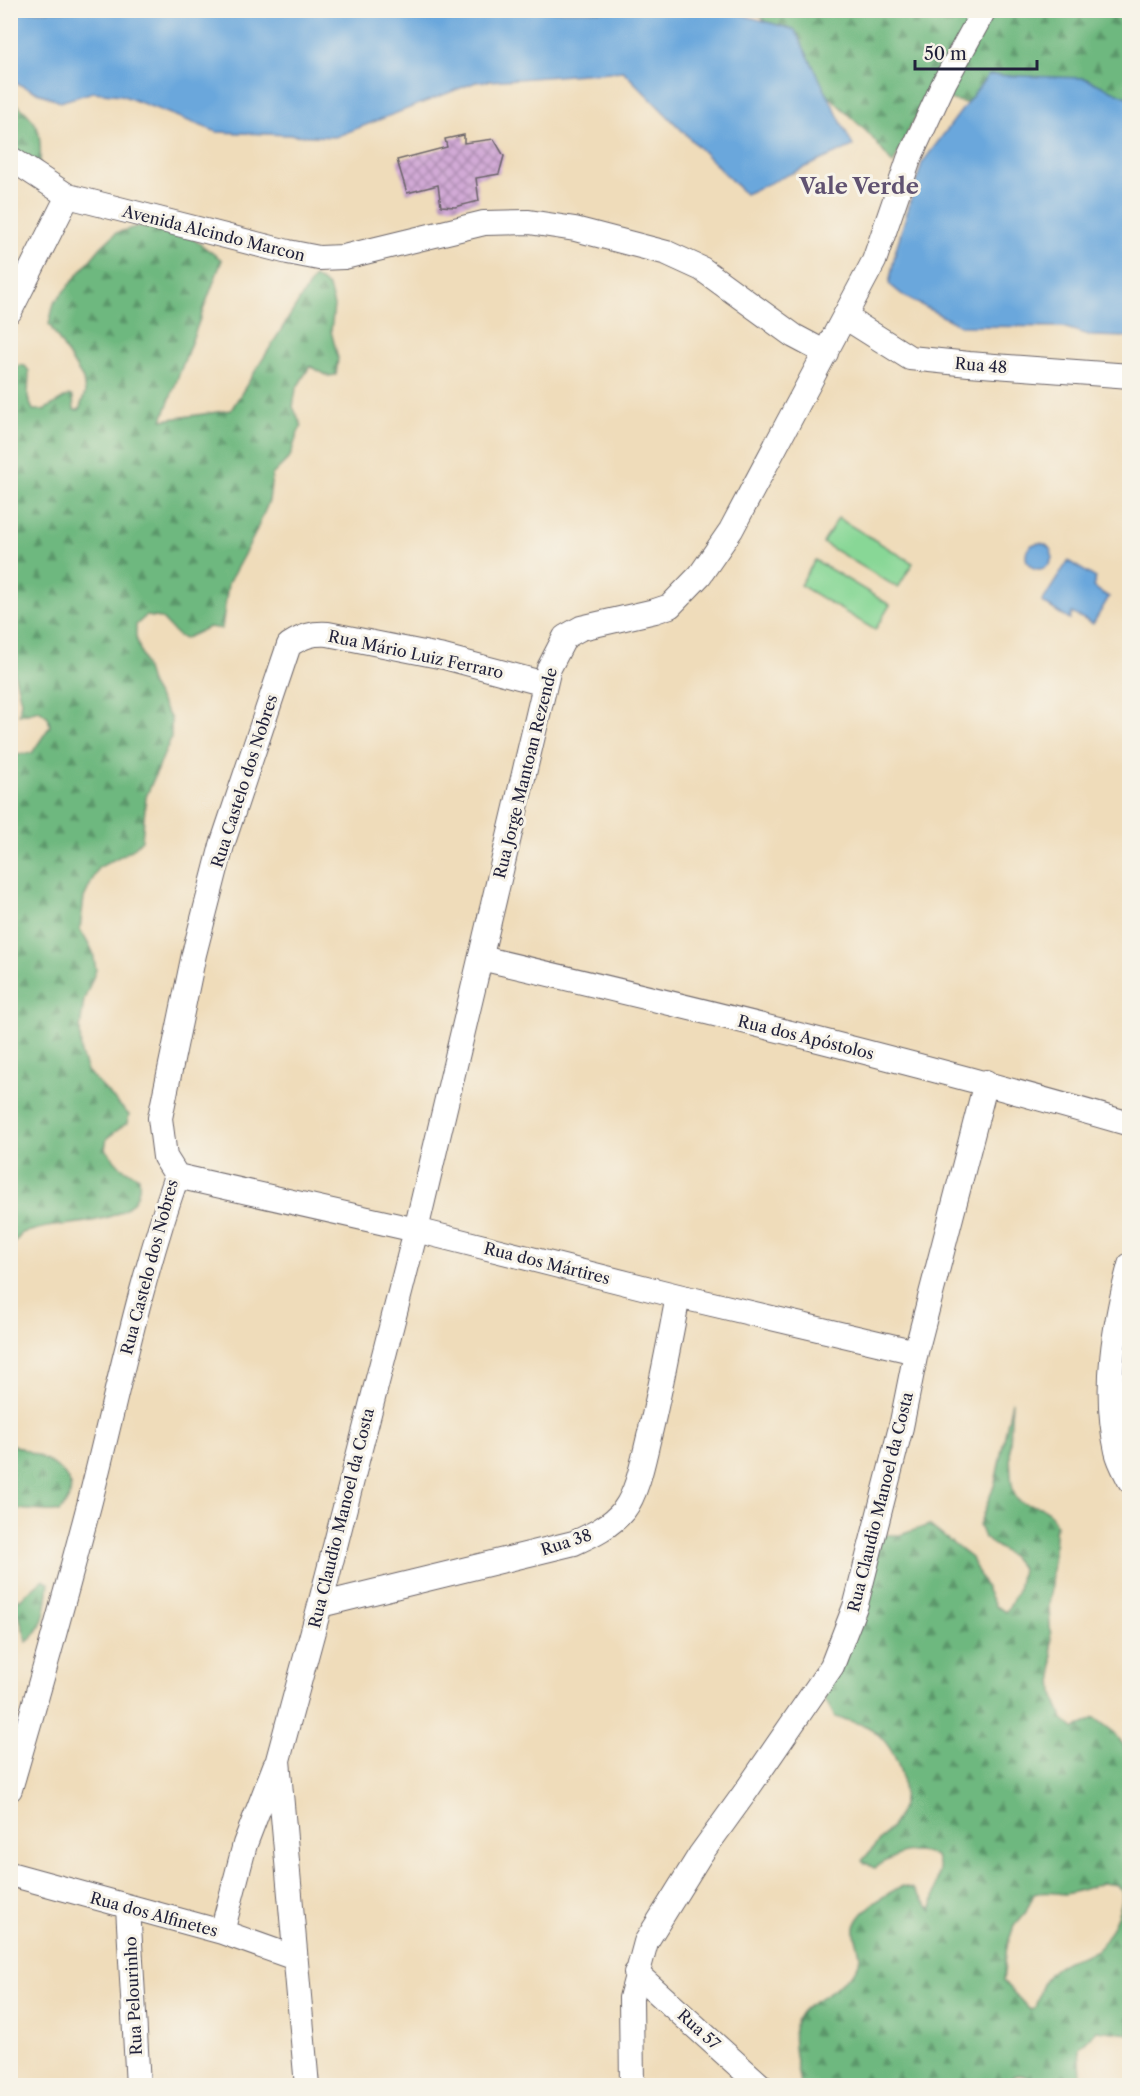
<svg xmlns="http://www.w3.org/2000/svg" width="1140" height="2096" font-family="'Libre Caslon Text',serif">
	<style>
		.forest { fill: url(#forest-firs); stroke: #486d5d; stroke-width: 1.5; fill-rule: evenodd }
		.park { fill: #88d796; stroke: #557c68; stroke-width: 1.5 }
		.water { fill: #6aa7dc; stroke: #46648c; stroke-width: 1.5 }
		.building { fill: url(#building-cross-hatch) }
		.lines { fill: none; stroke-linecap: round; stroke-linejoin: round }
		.minor-casing { stroke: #6a6367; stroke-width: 26 }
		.minor { stroke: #fff; stroke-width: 24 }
		.labels { text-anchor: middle; stroke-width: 6; stroke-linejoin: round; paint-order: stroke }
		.street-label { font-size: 16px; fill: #22223b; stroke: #f7f3e8 }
		.district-label { font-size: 22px; font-weight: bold; fill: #605271; stroke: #f7f3e8 }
	</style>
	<defs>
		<pattern id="forest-firs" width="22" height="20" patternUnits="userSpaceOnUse" patternTransform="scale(1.5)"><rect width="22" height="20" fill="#6eb87f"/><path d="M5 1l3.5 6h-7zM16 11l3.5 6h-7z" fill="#5a9569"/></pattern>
		<pattern id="building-cross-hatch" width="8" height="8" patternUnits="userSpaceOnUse" patternTransform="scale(1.5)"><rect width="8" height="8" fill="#d2aad6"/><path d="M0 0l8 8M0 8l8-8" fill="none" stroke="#aa8aaf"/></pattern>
	</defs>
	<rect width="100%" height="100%" fill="#f7f3e8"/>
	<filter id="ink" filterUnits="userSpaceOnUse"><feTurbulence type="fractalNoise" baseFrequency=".0167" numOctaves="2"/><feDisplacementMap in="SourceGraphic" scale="12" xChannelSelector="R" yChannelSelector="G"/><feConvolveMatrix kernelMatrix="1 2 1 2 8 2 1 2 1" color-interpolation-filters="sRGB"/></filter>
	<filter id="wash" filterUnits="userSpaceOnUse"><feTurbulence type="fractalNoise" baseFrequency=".008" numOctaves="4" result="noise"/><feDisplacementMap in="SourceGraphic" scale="24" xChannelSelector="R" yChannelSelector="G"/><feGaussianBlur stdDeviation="1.35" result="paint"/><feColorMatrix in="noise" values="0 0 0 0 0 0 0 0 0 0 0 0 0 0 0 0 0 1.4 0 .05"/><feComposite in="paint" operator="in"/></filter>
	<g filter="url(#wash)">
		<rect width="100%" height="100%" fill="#efdcba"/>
		<!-- forest -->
		<path class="forest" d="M754,11h375v114l-158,-21 -23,-5 -24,10 -11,12 -20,43 -23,-29 -38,-36 -11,-7 -37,-55z
			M10,99c29,21 32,32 30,66l-29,-4z
			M139,226l50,10 33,24 -60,160 69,-10 83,-133 15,10 5,19 -3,25 7,27 -2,17 -8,1 -18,-10 -14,23 -3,18 9,19 -4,6 -8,25 -18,18 -3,26 -15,35 -26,48 -6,45 -13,-2 -25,12 -7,-4 -16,-17 -15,-2 -10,9v12l15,48 20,34v19l-25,59 -4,43 -10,10 -34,18 -14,30 -4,31 13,23 3,18 -12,30 -4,29 1,25 6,17 42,44 -2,8 -20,15 -2,11 17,19 17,9c6,44 -55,45 -85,49 -11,1 -22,5 -32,7l-11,15v-465l4,-28 17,-2 18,-27 -2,-9 -9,-7 -20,5 2,-14 -10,-41 -1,-261 4,-27 5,-7 6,1 4,5 -1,27 5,12h11l25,-15 4,2 1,13h5l6,-17 -2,-14 -34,-55 5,-21 47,-56 15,-14z
			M1012,1401c-1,17 -6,89 6,99 14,11 26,-2 38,24l-7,84 5,86 9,25 12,10 20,-11 20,15 14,20v281l-32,-4 -18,18 2,27 6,10h-47c-8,-7 -16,-12 -27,-9l-4,9 -209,1c-3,-25 -16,-61 6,-79 10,-8 22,-12 31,-21 6,-5 16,-12 20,-19 8,-13 -4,-27 -2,-40 4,-17 34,-35 48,-41l10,3 19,21 7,-41 -3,-13c-30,-9 -37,-2 -62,12l-12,-7c11,-14 26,-28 35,-43 17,-28 -2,-78 -31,-92 -9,-4 -21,-6 -31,-9l-10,-18 4,-30 53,-134h18l29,-10 42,33 24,48 11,6 12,-22 4,-21 -10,-12 -28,-19 -5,-13 16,-42zM1102,1883l15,2c2,3 4,5 5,8 3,12 -17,52 -27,58 -15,7 -28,7 -42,19 -11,10 -14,25 -18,38l-5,2 -27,-29 4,-35 7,-20 12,-14 8,-18c11,-3 19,-1 30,0 4,0 35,-9 38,-11z
			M11,1444c27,11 84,32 48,68l-43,-3 -5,-7z
			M42,1580l7,3c-3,21 -3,46 -22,59l-8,-27 -8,-6v-15l8,6z"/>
		<!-- park -->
		<path class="park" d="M838,518l75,45 -15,25 -75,-45z
			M815,560l75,45 -15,25 -75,-45z"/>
		<!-- water -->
		<path class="water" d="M10,11h719l66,19 58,116 -108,48 -122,-123 -147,11 -141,55 -118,-5 -96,-37 -28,-3 -33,10 -49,-21z
			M988,75l96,3 45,20v239l-37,-1 -29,-9 -102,-1 -57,-30 -15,-12 7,-35 26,-86z
			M1026 556a13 13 0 1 1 26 0a13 13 0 1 1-26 0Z
			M1068,561l28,17 -3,9 16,10 -16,27 -21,-11 -2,7 -28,-18z"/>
		<g id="blocks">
			<!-- building -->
			<path class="building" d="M464,135v8l30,-4 10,17 -5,18 -23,4 3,23 -24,6 -14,-1 -3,-21 -31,8 -10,-33 50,-13 -2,-8z"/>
		</g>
	</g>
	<g filter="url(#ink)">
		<use href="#blocks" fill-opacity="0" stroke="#6a6367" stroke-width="1.5"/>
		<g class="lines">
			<defs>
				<path id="minor" d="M10,158l58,38 220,56 31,6 25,-1 140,-34 45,-1 46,7 92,24 35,16 92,67 32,17
					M10,311l58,-115
					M845,317l65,41 59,6 161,12
					M481,958c217,51 434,104 649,166
					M177,1176l239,54 262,66 238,56
					M1130,1265c-16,60 -27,124 -13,186 2,10 8,20 13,30
					M320,1605l254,-62c18,-8 37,-17 50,-33 13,-17 19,-48 24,-69 12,-48 21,-97 30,-145
					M10,1789c28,-95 54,-189 79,-284 28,-110 50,-221 88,-329l-12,-19 -5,-39 34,-164 28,-109 67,-200c14,-9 23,-12 39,-11l116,23 101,27
					M10,1874l212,58 73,26
					M128,1907l10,179
					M222,1932l23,-88 30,-78
					M636,1973l125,113
					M307,2086l-29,-326 42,-155 96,-375 133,-562 16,-31 16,-9 74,-17 15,-5 30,-31 31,-45 143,-269 35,-102 36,-78 39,-71
					M632,2086l-1,-88 15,-56 54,-87 44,-61 88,-128 24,-62 45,-177 15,-75 70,-270"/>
			</defs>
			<!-- minor casing -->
			<use href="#minor" class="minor-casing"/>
			<!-- minor -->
			<use href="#minor" class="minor"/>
		</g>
	</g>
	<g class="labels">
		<!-- street labels -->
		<g class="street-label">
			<text transform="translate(214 233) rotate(14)" y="6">Avenida Alcindo Marcon</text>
			<text transform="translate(981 365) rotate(5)" y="6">Rua 48</text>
			<text transform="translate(416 654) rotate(12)" y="6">Rua Mário Luiz Ferraro</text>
			<text transform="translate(525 773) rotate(-76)" y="6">Rua Jorge Mantoan Rezende</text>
			<text transform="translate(244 781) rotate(-72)" y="6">Rua Castelo dos Nobres</text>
			<text transform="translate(806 1037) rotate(14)" y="6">Rua dos Apóstolos</text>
			<text transform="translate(547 1263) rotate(14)" y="6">Rua dos Mártires</text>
			<text transform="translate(149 1267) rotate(-75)" y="6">Rua Castelo dos Nobres</text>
			<text transform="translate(880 1502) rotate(-76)" y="6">Rua Claudio Manoel da Costa</text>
			<text transform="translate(341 1518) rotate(-76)" y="6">Rua Claudio Manoel da Costa</text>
			<text transform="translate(566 1542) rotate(-18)" y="6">Rua 38</text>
			<text transform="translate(154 1914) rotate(15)" y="6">Rua dos Alfinetes</text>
			<text transform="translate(133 1996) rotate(-93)" y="6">Rua Pelourinho</text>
			<text transform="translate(699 2029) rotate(42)" y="6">Rua 57</text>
		</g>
		<!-- district labels -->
		<g class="district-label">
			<text x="859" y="194">Vale Verde</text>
		</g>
	</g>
	<!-- margin -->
	<rect width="1140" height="2096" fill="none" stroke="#f7f3e8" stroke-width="36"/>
	<!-- scale -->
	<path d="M915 60v9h122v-9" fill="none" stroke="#22223b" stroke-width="3"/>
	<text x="924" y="60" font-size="18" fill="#22223b" stroke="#f7f3e8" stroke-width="4.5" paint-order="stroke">50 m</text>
</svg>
